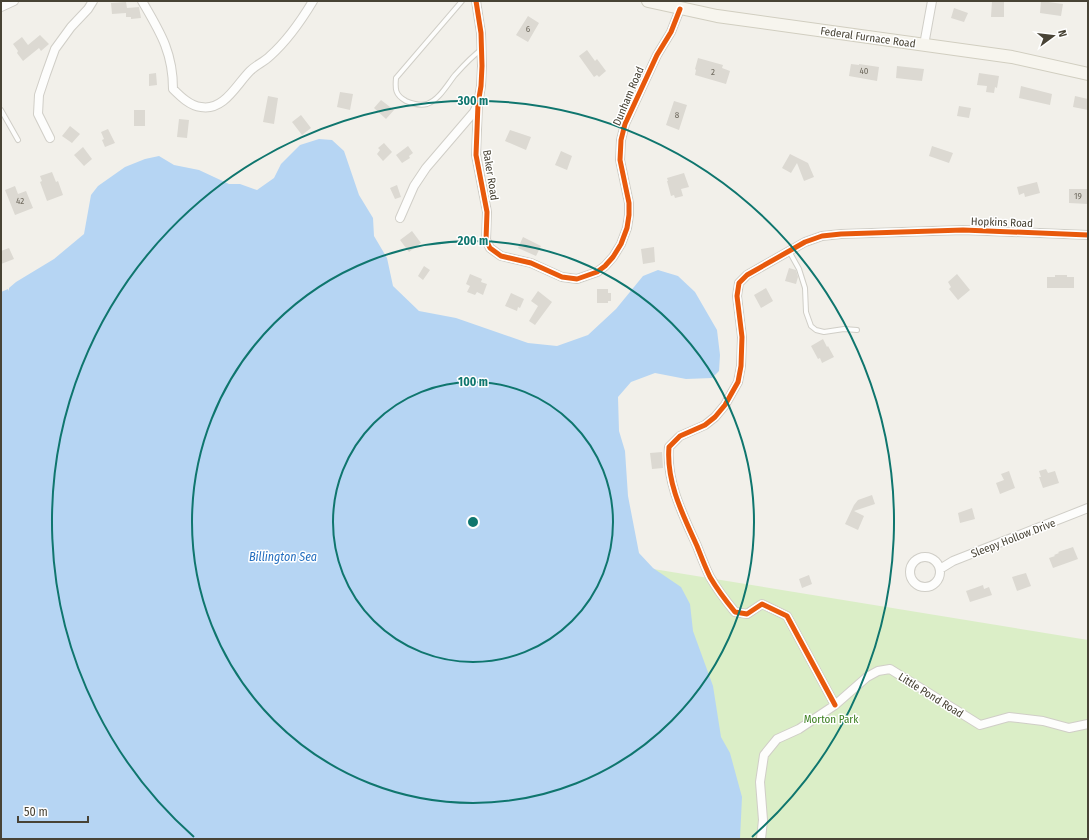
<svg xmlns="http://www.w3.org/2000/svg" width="1089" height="840" font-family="'Fira Sans Condensed',sans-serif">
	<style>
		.green { fill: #dbeec7 }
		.water { fill: #b6d5f3 }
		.building { fill: #dcd9d2 }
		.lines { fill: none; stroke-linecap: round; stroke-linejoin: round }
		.lane-casing { stroke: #d0cec7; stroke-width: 6 }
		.street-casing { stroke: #d0cec7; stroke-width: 10 }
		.secondary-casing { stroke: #d1cec0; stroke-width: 14 }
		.lane { stroke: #fdfdfc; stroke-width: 4 }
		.street { stroke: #fdfdfc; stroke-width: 8 }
		.secondary { stroke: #f7f5ee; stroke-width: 12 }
		.cycleway-casing { stroke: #fff; stroke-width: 8 }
		.cycleway { stroke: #e8590c; stroke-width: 5 }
		.ring { fill: none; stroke: #0f766e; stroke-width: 2 }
		.labels { text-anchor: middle; stroke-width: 3; stroke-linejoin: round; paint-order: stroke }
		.number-label { font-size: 9px; fill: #6e695d }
		.street-label { font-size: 11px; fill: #484335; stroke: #fff }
		.park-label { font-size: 11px; fill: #3d8022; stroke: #fff }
		.water-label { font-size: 12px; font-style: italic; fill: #236ebf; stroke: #fff }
		.centre { fill: #0f766e; stroke: #fff; stroke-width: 2 }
		.ring-label { font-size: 12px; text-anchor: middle; font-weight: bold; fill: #0f766e; stroke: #fff; stroke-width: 3; stroke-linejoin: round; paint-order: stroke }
	</style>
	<rect width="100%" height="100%" fill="#f2f0ea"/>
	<!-- green -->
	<path class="green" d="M641,567l447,73v199h-362z"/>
	<!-- water -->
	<path class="water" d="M319,139l13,1 12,11 15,44 14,23 1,18 13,22 6,28 26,25 37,7 72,25 29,3 31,-11 28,-26 27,-33 15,-6 20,6 17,16 22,38 3,25 -1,16 -7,7 -26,1 -31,-6 -24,9 -13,15 1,34 6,20 3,45 11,57 14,15 28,19 9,17 3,27 20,55 8,51 9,16 12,44 -2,42h-739v-547l7,-3 1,2v-3l7,-6 38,-23 30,-25 7,-39 7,-9 27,-19 20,-8 14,-3 15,9 25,5 30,14h11l17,6 17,-12 7,-14 19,-19z"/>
	<!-- building -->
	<path class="building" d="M992,1h12v16h-13z
		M1041,1l22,3 -2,12 -21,-3z
		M126,2l1,6 12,-1 2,11 -10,1v-2h-5v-4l-14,1 -1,-11z
		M954,8l14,5 -4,9 -13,-4z
		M528,16l11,7 -11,19 -12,-7z
		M40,35l9,9 -8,7 -2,-3 -16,13 -6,-8 1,-2 -5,-7 9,-7 6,8z
		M587,50l8,11 2,-2 9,12 -7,6 -2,-2 -3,2 -15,-21z
		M698,58l25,7 -1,3 8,3 -4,13 -31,-9 1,-5 -1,-1z
		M851,64l8,1v-1l20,3 -2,14 -28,-5z
		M897,66l27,3 -2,12 -26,-3z
		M156,73l1,12 -8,1v-12z
		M979,73l20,3 -2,12 -2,-1 -1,6 -8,-1 1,-6 -10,-1z
		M1021,86l31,8 -2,11 -31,-7z
		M340,92l13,2 -3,16 -13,-3z
		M268,96l10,2 -4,26 -11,-2z
		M1075,96l13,3v11l-15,-3z
		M381,100l13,10 -8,9 -12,-11z
		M674,101l13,4 -8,25 -13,-5z
		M959,106l12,2 -2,10 -12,-2z
		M134,110h11v16h-11z
		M301,115l10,13 -9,7 -10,-13z
		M179,119l10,1 -2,18 -10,-1z
		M70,126l10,8 -8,9 -10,-7z
		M108,129l7,14 -10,4 -3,-7 2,-1 -3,-7z
		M510,130l21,7 -5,13 -21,-9z
		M384,143l8,9 -9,9 -6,-7 3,-4 -2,-2z
		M408,146l5,7 -4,3 1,2 -8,5 -6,-8z
		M932,146l21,7 -4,10 -20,-7z
		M83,147l9,12 -8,7 -10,-11z
		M561,151l11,5 -5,14 -12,-5z
		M790,154l18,9 6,14 -10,4 -7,-18 -6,10 -9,-5z
		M52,172l4,10 2,-1 5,14 -16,6 -7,-19 2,-1 -2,-5z
		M684,173l5,14 -8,2 2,7 -8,2 -1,-3 -3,1 -4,-15h1l-1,-3z
		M1037,182l3,11 -15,4 -1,-4 -5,2 -2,-8z
		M397,185l4,12 -6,2 -5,-11z
		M15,186l3,8 8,-3 7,17 -18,7 -10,-25z
		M1069,189h19v15l-19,-1z
		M412,231l9,12 -12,9 -9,-12z
		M523,237l18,9 -5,10 -18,-8z
		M654,247l1,15 -12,2 -2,-15z
		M9,248l5,11 -13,5v-13z
		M424,266l6,4 -7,10 -5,-4z
		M789,268l7,2 2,7 -2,7 -11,-3z
		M470,274l12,5 -1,3 6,2 -4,11 -6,-3 -2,3 -8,-3 3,-6 -4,-2z
		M957,274l13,16 -12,10 -9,-11 2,-2 -3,-5z
		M1055,275h12v2h7v11h-27v-11h8z
		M766,288l7,13 -12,7 -7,-13z
		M597,289h11v4h3v8h-3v2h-11z
		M538,291l14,11 -17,23 -6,-4 9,-15 -7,-5z
		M511,293l13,6 -4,9 -2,-1 -1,4 -12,-5z
		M823,339l4,8 1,-1 6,11 -12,6 -2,-5 -2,1 -7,-13z
		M662,452l1,16 -11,1 -2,-16z
		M1046,469l2,4 7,-2 4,12 -16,5 -4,-11h2l-2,-6z
		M1009,471l6,17 -15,6 -4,-11 8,-3 -3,-6z
		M872,495l3,9 -21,7 10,5 -6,14 -13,-6 9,-19 4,-5z
		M972,508l3,11 -15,4 -2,-10z
		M1073,547l5,12 -25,9 -4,-10 6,-2 -1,-1 5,-2 -1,-1z
		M1026,573l5,13 -14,5 -5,-14z
		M809,575l3,9 -10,4 -3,-9z
		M983,585l1,4 5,-2 3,8 -22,7 -4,-11z"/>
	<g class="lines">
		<defs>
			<path id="lane" d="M462,1l-66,77c-1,11 -1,17 10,23 7,3 13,5 21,3 12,-4 20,-19 28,-29 8,-9 16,-18 27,-26
				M1,110l17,30
				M789,251l10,18 6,19 1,24 5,14 5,4 8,2 20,-3 13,1"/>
			<path id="street" d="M142,1c18,31 31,51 31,88 7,7 17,17 28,18 23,4 35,-22 49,-36 6,-6 14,-9 20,-15 17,-15 31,-35 43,-55
				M476,1l5,32 1,33 -1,20 -3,18 -2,51 11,57 -1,28 4,8 11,8 30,7 31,14 15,2 20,-7 8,-6 8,-9 8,-13 6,-16 2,-13v-12l-9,-43 1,-20 4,-16 32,-69 14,-23 9,-23
				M1,7l13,-6
				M924,45l8,-44
				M50,138l-12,-24 1,-19 7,-21 9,-25 16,-22 17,-18 5,-8
				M400,218l14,-32 12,-18 48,-56 3,-6
				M910 572a15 15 0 1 1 30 0a15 15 0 1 1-30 0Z
				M940,569l13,-8 135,-53
				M835,705l-48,-89 -25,-12 -15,10 -12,-2c-9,-11 -18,-23 -25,-35 -5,-10 -9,-21 -13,-31 -14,-31 -31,-64 -28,-99l11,-11 25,-11 10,-8 10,-12 13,-23 3,-16 1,-29 -5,-41 2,-13 8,-8 58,-33 17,-6 19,-2 122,-4 125,5
				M761,839l2,-19 -3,-38 4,-27 13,-16 22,-10 36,-24 32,-28 11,-6 12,-2 90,56 29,-8 34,4 26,7 19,-4"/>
			<path id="secondary" d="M648,1l69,15 295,41 76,17"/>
		</defs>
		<!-- lane casing -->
		<use href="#lane" class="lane-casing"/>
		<!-- street casing -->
		<use href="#street" class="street-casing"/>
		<!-- secondary casing -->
		<use href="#secondary" class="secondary-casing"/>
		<!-- lane -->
		<use href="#lane" class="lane"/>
		<!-- street -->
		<use href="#street" class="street"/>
		<!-- secondary -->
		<use href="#secondary" class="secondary"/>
		<defs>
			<path id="cycleway" d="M476,1l5,32 1,33 -1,20 -3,18 -2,51 11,57 -1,28 4,8 11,8 30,7 31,14 15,2 20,-7 8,-6 8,-9 8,-13 6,-16 2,-13v-12l-9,-43 1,-20 4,-16 32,-69 14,-23 9,-23
				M835,705l-48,-89 -25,-12 -15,10 -12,-2c-9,-11 -18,-23 -25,-35 -5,-10 -9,-21 -13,-31 -14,-31 -31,-64 -28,-99l11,-11 25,-11 10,-8 10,-12 13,-23 3,-16 1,-29 -5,-41 2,-13 8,-8 58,-33 17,-6 19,-2 122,-4 125,5"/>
		</defs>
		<!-- cycleway casing -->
		<use href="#cycleway" class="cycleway-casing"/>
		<!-- cycleway -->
		<use href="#cycleway" class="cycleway"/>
	</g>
	<!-- distance rings -->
	<g class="ring">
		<circle cx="473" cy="522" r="140"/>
		<circle cx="473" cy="522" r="281"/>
		<path d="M194 837A421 421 0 1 1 752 837"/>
	</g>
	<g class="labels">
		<!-- number labels -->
		<g class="number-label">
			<text x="528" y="32">6</text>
			<text x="864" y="74">40</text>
			<text x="713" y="75">2</text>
			<text x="677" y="118">8</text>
			<text x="1078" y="199">19</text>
			<text x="20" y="204">42</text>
		</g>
		<!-- street labels -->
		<g class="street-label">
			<text transform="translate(868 37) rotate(8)" y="4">Federal Furnace Road</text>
			<text transform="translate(628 96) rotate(-67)" y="4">Dunham Road</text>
			<text transform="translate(491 175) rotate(81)" y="4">Baker Road</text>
			<text transform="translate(1002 222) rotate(2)" y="4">Hopkins Road</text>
			<text transform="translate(1013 538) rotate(-21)" y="4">Sleepy Hollow Drive</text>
			<text transform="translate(931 695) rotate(32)" y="4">Little Pond Road</text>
		</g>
		<!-- park labels -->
		<g class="park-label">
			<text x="831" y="723">Morton Park</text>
		</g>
		<!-- water labels -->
		<g class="water-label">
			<text x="283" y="561">Billington Sea</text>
		</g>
	</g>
	<circle cx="473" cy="522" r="6" class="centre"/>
	<g class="ring-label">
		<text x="473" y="105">300 m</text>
		<text x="473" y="245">200 m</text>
		<text x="473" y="386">100 m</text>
	</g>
	<!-- border -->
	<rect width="1089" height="840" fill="none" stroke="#484335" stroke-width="4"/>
	<!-- north arrow -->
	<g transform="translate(1053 36) rotate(75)" stroke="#ffffff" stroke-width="3" paint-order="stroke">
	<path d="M0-3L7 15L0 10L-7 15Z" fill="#484335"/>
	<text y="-6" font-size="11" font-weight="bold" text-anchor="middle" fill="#484335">N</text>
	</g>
	<!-- scale -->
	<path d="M18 816v6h70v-6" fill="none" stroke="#484335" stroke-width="2"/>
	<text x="24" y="816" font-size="12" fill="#484335" stroke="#ffffff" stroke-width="3" paint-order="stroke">50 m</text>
</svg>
